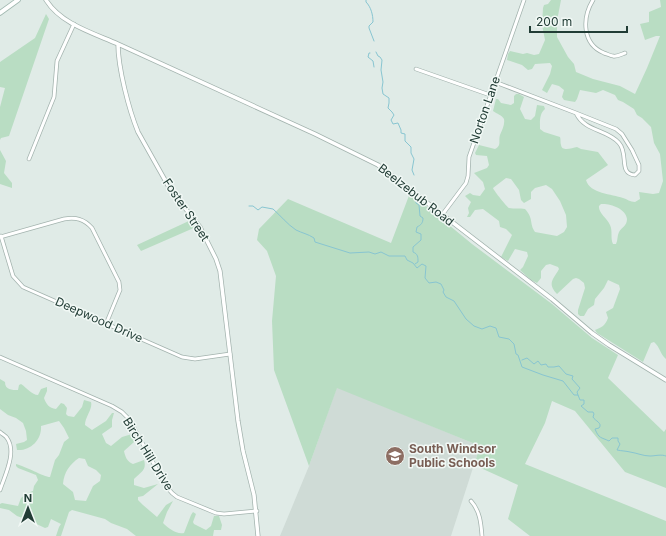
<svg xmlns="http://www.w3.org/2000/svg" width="666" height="536" font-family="Inter,sans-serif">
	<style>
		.built { fill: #cfdbd6 }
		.green { fill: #b9ddc3; fill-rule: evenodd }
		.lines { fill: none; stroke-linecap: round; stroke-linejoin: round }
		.stream { stroke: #88c5d1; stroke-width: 1 }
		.minor-casing { stroke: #a3b3ae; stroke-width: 4.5 }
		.tertiary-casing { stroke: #a3b3ae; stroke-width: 5 }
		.secondary-casing { stroke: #9fb7af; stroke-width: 5.5 }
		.minor { stroke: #fff; stroke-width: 3 }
		.tertiary { stroke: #fff; stroke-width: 3.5 }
		.secondary { stroke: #fff; stroke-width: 4 }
		.labels { text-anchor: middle; stroke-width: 3; stroke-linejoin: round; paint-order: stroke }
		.street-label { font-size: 12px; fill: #213c35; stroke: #f1f8f5 }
		.education-label { font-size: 12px; font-weight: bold; fill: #785e54; stroke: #f1f8f5; text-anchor: start }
	</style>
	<rect width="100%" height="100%" fill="#e0ebe7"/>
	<!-- built -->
	<path class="built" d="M337,387l143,59 -29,90h-171l29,-70z"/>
	<!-- green -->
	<path class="green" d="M551,0h10l-4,21v16l11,20 6,7 2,8 17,7 27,7 15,8 12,-26 13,-32h-4l-11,4 -5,-16 9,-2v-10l12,-5 -1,-7h6v359c-6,-5 -6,-12 -12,-17l-3,1 -8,19 -46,-29 -2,-3c7,-3 10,-4 13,-12l-2,-6 7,-4 7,-19 -1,-4 -11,-5 -4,8 -9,11 -1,6 -6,4 -4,7h-4l-2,-2v-4l7,-22 -1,-5 -5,-4 -3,-1 -3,1 -16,15c-10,-11 -4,-14 2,-25l-1,-2 -8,-3 -4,1 -5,6v7l-4,5 -6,-3 -11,-10 3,-3 5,-11 -1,-4 -12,-3 -7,12 -7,-4 11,-22 -6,-6 -6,-2 -1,-6 -16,-12 -8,1 -5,7h-3l2,-4 -1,-5 3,-6 -6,-6 5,-3 3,2 7,1 5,-7 -2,-7 -9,-9 13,-5 2,-3 -2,-9 -11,-1 -1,-2 4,-8 16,4c7,-4 3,-8 5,-14 2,-5 5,-10 4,-16 -2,-4 -7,-5 -11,-8l3,-12h2l3,4 10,2 3,-2v-7l2,-2h3l5,3 -4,12 5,10 6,1 4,-4 2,-11 7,1 1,3c-6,5 -5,13 -5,20l4,3 16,5c1,3 0,5 1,8 1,7 11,3 16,2l4,2 17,3 10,13 -22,15c4,14 26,14 37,18 4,1 7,4 12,4l5,-3 -1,-7 14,2 6,-1 4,-12 -3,-27 -6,-11 -3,-16 -9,-9 -5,-3 -3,-6 -11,-7 -5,-2 -3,-5 -12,-5 -7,3 -16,-3 -3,9 -2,3 -11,-2 -2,-3 2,-7 -5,-4 -7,-2 -5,9 -5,-3 8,-16 2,-8 -2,-3 -15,1 -3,5 -4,1 -6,-5 -15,-5 1,-6 2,-3 13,3 4,-1 7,2 5,-1 6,-14 -3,-15 1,-17 1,-3 4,-1zM506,178l5,1 8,11 2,10 3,3 7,-4v-7l4,-4 11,-3 6,4 8,12 6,14 1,12 -3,5 -7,4 -22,-4c-6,-9 -1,-13 -10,-23 -5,-1 -11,0 -16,-1 -2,-1 -15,-17 -16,-20zM601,204c8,-1 25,4 26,15 0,7 -5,8 -8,13 -2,4 -1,8 -3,12h-3c-3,-6 0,-13 -3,-19 -3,-7 -12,-12 -11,-19z
		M46,14l3,5 -40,117 -8,2 -1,2v-33l5,-19 -5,-1v-25l35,-24z
		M0,150l6,11 -2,12 8,10v5l-12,-4z
		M410,193l62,51 80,60 40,34 26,17 -10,23 56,54 2,-3v59l-41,-16 -50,-61 -23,-10 -7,22 -20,41 141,57v15h-136l-22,-17 10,-34 -44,-20 6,-19 -143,-58 -28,78 -35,-96 -2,-49 4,-45 -9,-25 -10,-11 2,-11 29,-30 103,44z
		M191,220l5,7 -55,24 -4,-6z
		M0,379l5,3c0,8 7,8 13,8l1,-5 2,-1c6,4 11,11 17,11l3,-6 6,-2v4l-3,7c2,6 5,10 12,11l5,-6 3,1 3,4 -1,6 2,2 6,1 8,-10 2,-7 7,2c2,7 -6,15 -6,23l7,5 14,-9 6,-8h2l-2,7v7l-10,7 4,9 5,3 11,-9 10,-3 3,3 -1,5 -10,9c1,5 3,11 9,13l11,-4c3,10 -3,12 -10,19v6l10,3 14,-4 -15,12 -5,1v3l5,5 14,12 9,-12 7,-4 -6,11 -4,11c5,5 14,12 21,10l7,-18 2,-3 3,2 -3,8 1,2 12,6 5,-4 3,-10h5l3,9 -1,5h-7l-1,6h-77l-9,-7 -16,-6 -6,-4 -33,-9 -3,2 -8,24h-5l3,-9 2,-3 -10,-5 -3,8 -3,1 -17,-8 -11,-4 -8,-6 -9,-2v-4l2,-1 16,3 3,-8 6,-5 6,-2 1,-5 4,-6 -2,-5 -18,-7 -2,-2v-2c9,2 28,13 34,13l5,-17 4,-5 5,-13 5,-4 -5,-10 -5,-7 -18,5c1,13 -10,25 -24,24l-1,-6 8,-2 3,-2 -1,-9 -3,-8 -7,-5 -8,-3 -8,-6zM79,458l6,1 3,7 8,4 5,5 -1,6 -7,5 -7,15 -11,-1 -2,-8 -10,-8c1,-12 7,-20 16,-26z"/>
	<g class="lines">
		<!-- stream -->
		<path class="stream" d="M366,0v2c5,5 7,13 7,20l-4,4v2l5,13
			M376,52l2,4 2,1 2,3 -1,10 2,12 -1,6 1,6 6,4v5l-1,5 4,4 2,3 -3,5 2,4 5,-1 3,7v3l4,1v7l6,6v6l3,6 -2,11 2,5
			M370,53h-1l-1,4 5,4 1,6
			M249,206h4l5,4 4,-3 11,2c8,7 14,15 23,21 6,3 12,4 18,8l1,4 35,11 19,-1 6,2 6,-2 8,4h16l2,4 6,3 4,5 5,-4 4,2 -1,12 4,5 7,-1 5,2 3,6 -1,2 3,5 8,4 12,18 8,7 8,3 8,-3 6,2 3,9 10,2 5,5 2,10 2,1 4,12 21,8 20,6 11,14h4l2,5h4v4l-3,2 7,6h5l1,2 -1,3c2,4 10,6 6,11l-4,1c4,10 6,8 14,12l3,-3h6v3l2,3 -3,6c5,1 9,1 13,2 7,1 13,4 20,4 5,0 11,-2 16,0
			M415,264l3,-2c0,-5 0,-8 -5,-10v-5l8,-7v-6l-5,-2 1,-5c4,-2 6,-4 6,-9l-3,-2 -1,-11 -3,-2v-6
			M522,360l5,-2 7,6 4,-3 3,4 5,-1 2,3h6l5,-1 7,8 7,2 -1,3 8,9 -3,4 1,3"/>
		<defs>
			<path id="minor" d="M593,0c-11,18 -11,44 11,53 3,1 7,3 9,3 4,1 9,-2 12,-3
				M416,69l74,26
				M495,82l81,31
				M576,113l40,16 6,5 10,16 7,15v6l-4,4c-17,-1 -6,-21 -16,-32 -12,-14 -34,-11 -43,-30z
				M29,159l25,-62 3,-36 17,-37
				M442,215l24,-32 2,-7 1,-19 55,-157
				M1,236l12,40 10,11 159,70 13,2 35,-5
				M0,237l64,-18c12,-2 20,0 28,9l27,54 1,8 -14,34
				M0,357l112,49 10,6 7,7 37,67 6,7 5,4 39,16 8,1 33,-3
				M0,432c2,2 6,4 7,6 10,14 -2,37 -7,52
				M471,501c9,10 10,22 11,35"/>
			<path id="tertiary" d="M46,0c15,24 47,33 72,44 0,24 11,66 20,88l32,57 30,38 16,32 4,12 18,150 5,30 11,44 4,41
				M118,44l197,90 63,31 174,134 40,34 17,12 57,35"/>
			<path id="secondary" d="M0,13l18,-13"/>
		</defs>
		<!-- minor casing -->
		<use href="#minor" class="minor-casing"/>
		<!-- tertiary casing -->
		<use href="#tertiary" class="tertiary-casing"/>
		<!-- secondary casing -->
		<use href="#secondary" class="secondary-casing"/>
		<!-- minor -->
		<use href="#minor" class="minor"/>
		<!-- tertiary -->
		<use href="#tertiary" class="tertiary"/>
		<!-- secondary -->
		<use href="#secondary" class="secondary"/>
	</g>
	<!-- icons -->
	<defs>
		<symbol id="school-disc" viewBox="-11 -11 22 22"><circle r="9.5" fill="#8d6e63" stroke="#f1f8f5"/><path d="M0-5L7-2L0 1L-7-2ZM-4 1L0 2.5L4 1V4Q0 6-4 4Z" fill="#fff"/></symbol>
	</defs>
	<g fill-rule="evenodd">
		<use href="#school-disc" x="384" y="445" width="22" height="22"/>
	</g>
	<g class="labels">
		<!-- street labels -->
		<g class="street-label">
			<text transform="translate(485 110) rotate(-71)" y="4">Norton Lane</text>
			<text transform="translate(416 195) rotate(38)" y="4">Beelzebub Road</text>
			<text transform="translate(186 210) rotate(56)" y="4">Foster Street</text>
			<text transform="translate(99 320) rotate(24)" y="4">Deepwood Drive</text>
			<text transform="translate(148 454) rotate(58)" y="4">Birch Hill Drive</text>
		</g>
		<!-- education labels -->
		<g class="education-label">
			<text x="409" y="453">South Windsor<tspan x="409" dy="14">Public Schools</tspan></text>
		</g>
	</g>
	<!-- north arrow -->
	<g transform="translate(28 508)" stroke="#f1f8f5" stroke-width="3" paint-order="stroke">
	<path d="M0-3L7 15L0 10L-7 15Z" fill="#213c35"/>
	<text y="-6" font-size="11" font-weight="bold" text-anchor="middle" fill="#213c35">N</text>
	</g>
	<!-- scale -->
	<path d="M530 26v6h97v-6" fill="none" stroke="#213c35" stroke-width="2"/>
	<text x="536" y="26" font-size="12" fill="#213c35" stroke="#f1f8f5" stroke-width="3" paint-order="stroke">200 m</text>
</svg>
